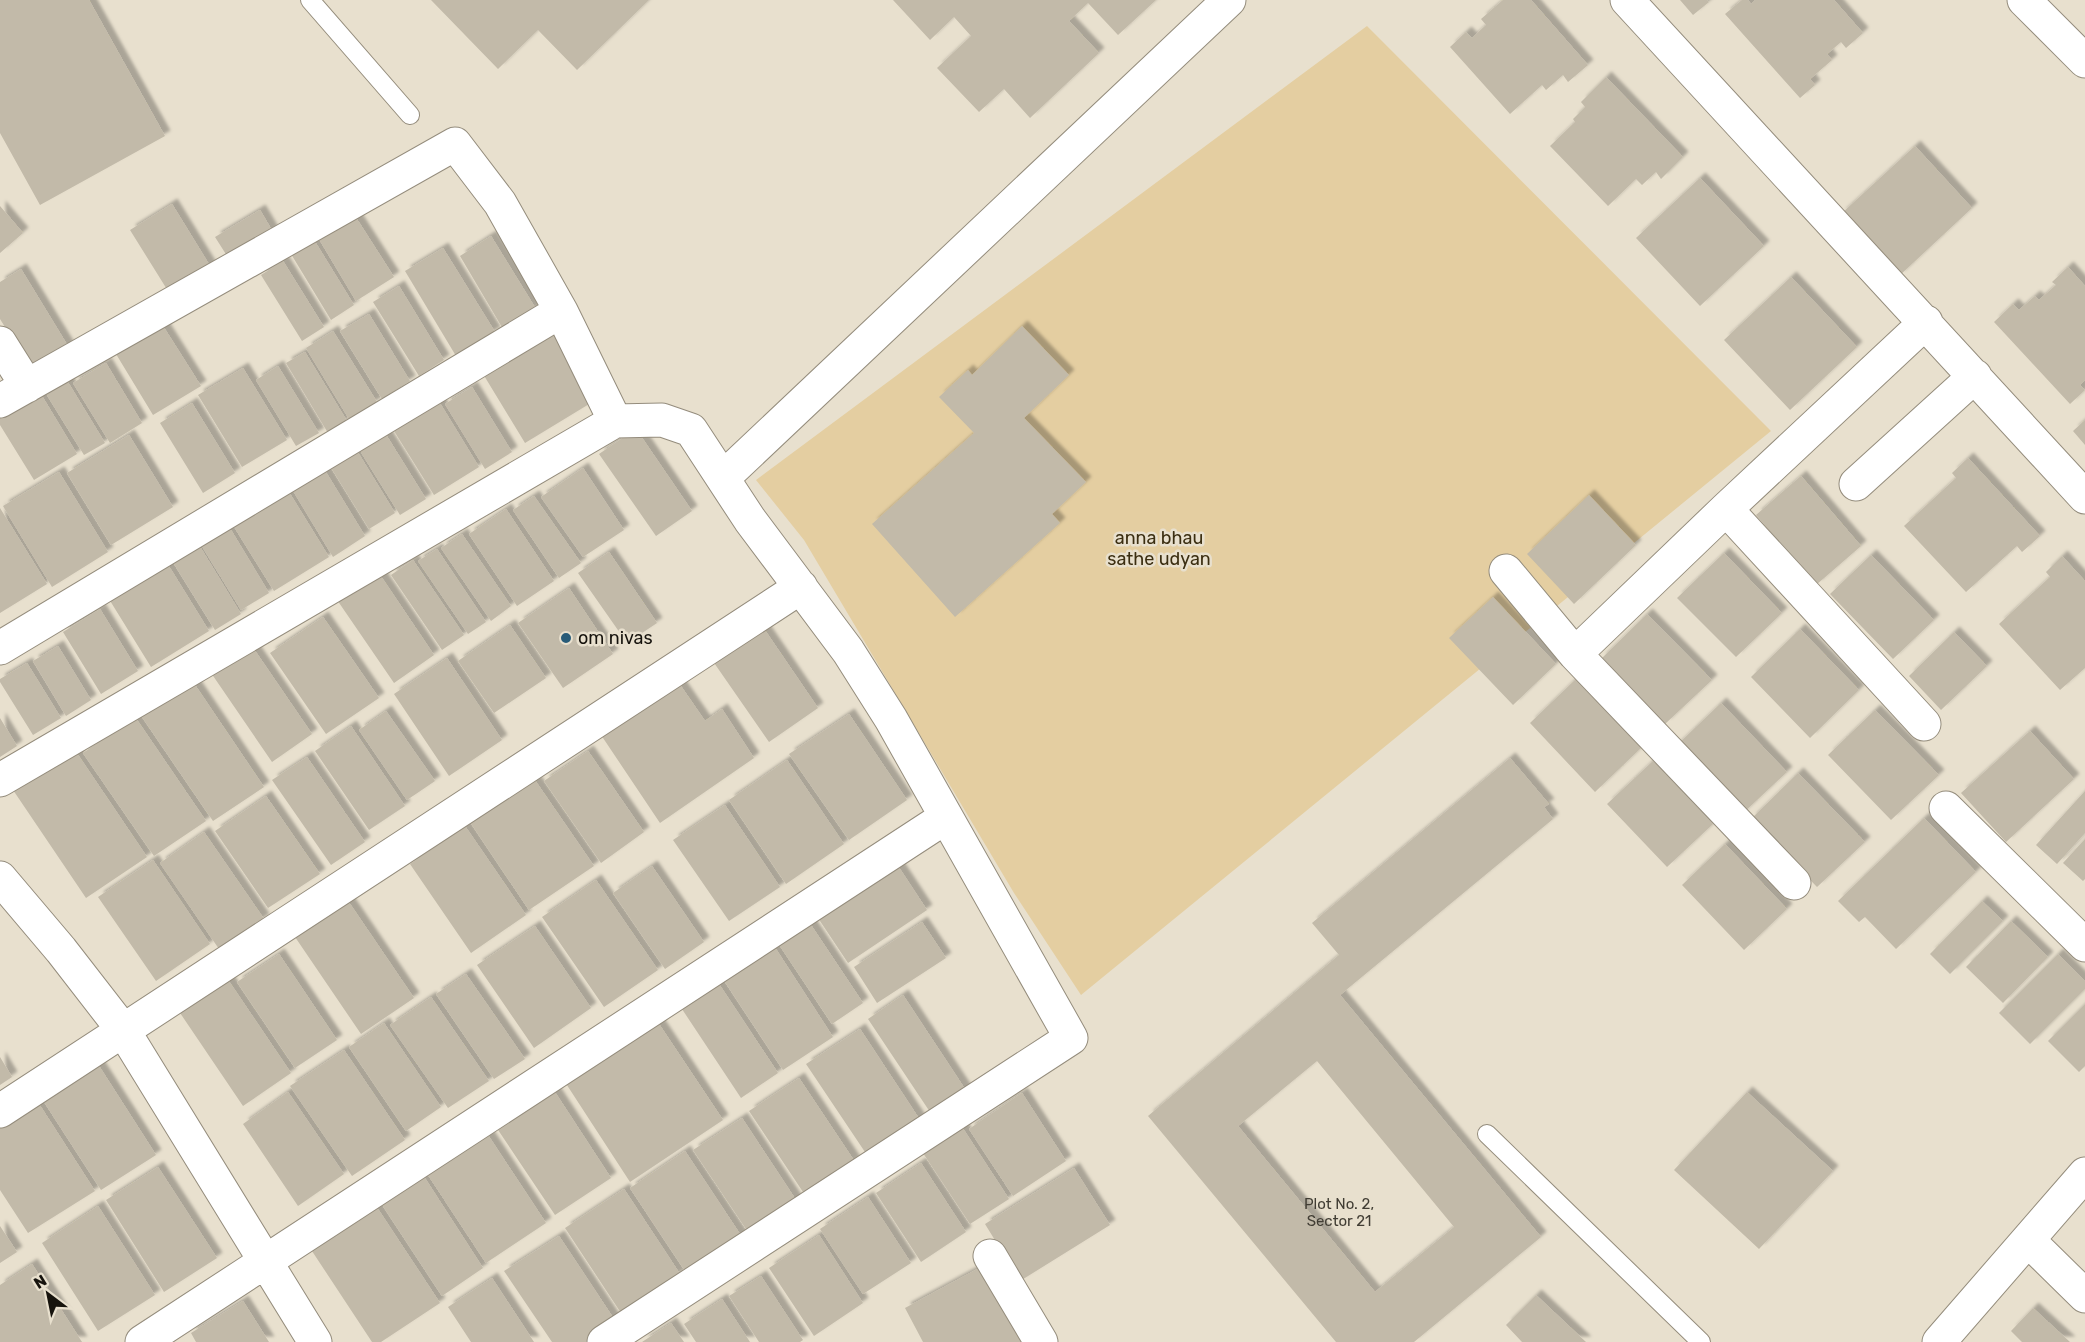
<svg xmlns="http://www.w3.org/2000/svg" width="2085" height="1342" font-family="Rubik,sans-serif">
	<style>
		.green { fill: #e4cea1 }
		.building { fill: #c2baa9; fill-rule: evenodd; filter: url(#shadow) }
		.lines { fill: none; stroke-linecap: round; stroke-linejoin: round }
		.lane-casing { stroke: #948c7c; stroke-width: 20 }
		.street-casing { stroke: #948c7c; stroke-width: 35 }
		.lane { stroke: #fff; stroke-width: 18 }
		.street { stroke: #fff; stroke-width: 33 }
		.poi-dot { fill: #285b78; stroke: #e8e0ce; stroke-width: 2 }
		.labels { text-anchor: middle; stroke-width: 5; stroke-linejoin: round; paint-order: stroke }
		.number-label { font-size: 15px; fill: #413d34 }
		.park-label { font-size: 18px; fill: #3b2e11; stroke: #e8e0ce }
		.poi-label { font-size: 18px; fill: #16130d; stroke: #e8e0ce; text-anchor: start }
	</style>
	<defs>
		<filter id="shadow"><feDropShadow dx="5.5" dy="-5.5" stdDeviation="1.5" flood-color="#0004"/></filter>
	</defs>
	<rect width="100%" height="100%" fill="#e8e0ce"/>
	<!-- green -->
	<path class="green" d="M1367,26l404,405 -690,564 -67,-102 -210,-353 -48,-60z"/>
	<!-- building -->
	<path class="building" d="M0,0h89l76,136 -125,69 -40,-72z
		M431,0h218l-72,70 -39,-40 -40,39z
		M893,0h263l-38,35 -30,-32 -19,18 30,32 -69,65 -26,-29 -25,23 -42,-44 34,-32 -17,-19 -24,23z
		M1503,0h28l57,65 -20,17 -5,-7 -17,15 -4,-5 -32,29 -60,-67 16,-15 6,6 14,-13 -5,-6z
		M1680,0h27l2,2 -16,13z
		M1742,0h6l3,4 4,-4h79l29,33 -17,15 -5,-6 -14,12 5,6 -22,19 5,6 -15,13 -75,-84z
		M1606,77l77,80 -22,22 -5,-7 -14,13 -6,-6 -28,27 -58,-60 25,-24 -2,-3 12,-12 -4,-5z
		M1915,146l57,62 -73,68 -58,-62z
		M1700,178l64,68 -64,60 -64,-68z
		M172,204l43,70 -42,25 -43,-69z
		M0,206l23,27 -23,20z
		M260,210l13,22 -44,27 -14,-22z
		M355,216l39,61 -38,24 -37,-62z
		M491,236l45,73 -33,20 -43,-73z
		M314,240l40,65 -23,15 -40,-66z
		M443,248l52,84 -39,24 -51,-85z
		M283,261l41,66 -22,14 -41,-66z
		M2068,267l17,19v94l-5,5 5,5 -15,14 -76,-82 19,-18 6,6 16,-14 4,4 17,-15 -4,-3z
		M21,269l50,82 -37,23 -34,-55v-37z
		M1791,277l66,70 -67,63 -66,-70z
		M399,286l45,74 -25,16 -46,-74z
		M369,314l41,67 -28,18 -42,-68z
		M554,324l45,74 -74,45 -45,-74z
		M163,326l38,60 -48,29 -37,-61z
		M1022,326l47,49 -45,43 62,64 -34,32 8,9 -105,94 -83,-93 102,-91 -35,-36 29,-27 4,5z
		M333,331l44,71 -28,17 -43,-71z
		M305,352l42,69 -19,12 -42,-70z
		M106,363l36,60 -32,20 -37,-60z
		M278,366l41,67 -23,13 -40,-66z
		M243,368l44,72 -45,27 -44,-72z
		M63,374l42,69 -21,12 -42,-68z
		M36,386l41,68 -43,26 -34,-55v-17z
		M472,387l40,65 -27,17 -40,-65z
		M435,395l44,72 -45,28 -45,-72z
		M192,403l43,70 -32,20 -43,-70z
		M2085,420v25l-12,-14z
		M380,425l46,74 -26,16 -46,-74z
		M636,429l56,82 -36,25 -57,-82z
		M129,435l44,72 -62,38 -44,-72z
		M351,441l44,72 -26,16 -44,-71z
		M1968,458l72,78 -18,16 -5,-6 -51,46 -62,-66 52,-48 -4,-5z
		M321,464l44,72 -32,21 -44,-73z
		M583,468l41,62 -41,27 -42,-60z
		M59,472l49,80 -56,35 -49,-81z
		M1801,476l60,70 -45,39 -60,-70z
		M284,484l45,73 -55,34 -46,-74z
		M1589,495l47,50 -62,59 -47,-50z
		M534,496l47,67 -22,15 -46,-68z
		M0,508l47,76 -47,29z
		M506,509l48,72 -37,25 -48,-72z
		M228,525l41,68 -28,17 -41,-67z
		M462,534l49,72 -20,15 -50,-73z
		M193,535l48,79 -26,16 -49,-79z
		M437,549l49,73 -18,12 -50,-73z
		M609,552l48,71 -30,20 -49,-70z
		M1724,553l58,60 -46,44 -59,-59z
		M162,555l47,76 -58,36 -47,-76z
		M1871,555l63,65 -41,39 -63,-65z
		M2062,556l23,25v87l-25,22 -61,-66 51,-47 -4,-5z
		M413,560l51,75 -22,15 -51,-75z
		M374,566l60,89 -40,28 -61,-89z
		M569,588l44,66 -50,34 -45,-65z
		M1493,597l63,67 -43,41 -64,-67z
		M100,609l38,62 -37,23 -38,-62z
		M1647,614l65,66 -47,44 -64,-65z
		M323,617l56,81 -53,36 -56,-81z
		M760,623l58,85 -49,34 -59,-85z
		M510,625l36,53 -52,35 -36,-52z
		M1800,629l59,61 -49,48 -59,-61z
		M1954,632l33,34 -46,44 -32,-34z
		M247,639l65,95 -40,28 -65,-95z
		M58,646l33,54 -25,16 -33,-55z
		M447,658l55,82 -53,36 -55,-82z
		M27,663l34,55 -28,17 -33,-53v-3z
		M674,676l31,45 17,-12 32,49 -94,65 -63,-94z
		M191,679l73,108 -51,34 -73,-107z
		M1576,679l65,69 -46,44 -65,-69z
		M1721,703l66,69 -47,44 -66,-68z
		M1875,710l64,65 -48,45 -63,-65z
		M386,711l49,70 -28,19 -48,-70z
		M849,714l58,86 -58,40 -60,-86z
		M135,717l71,104 -52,35 -71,-103z
		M0,718l17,28 -17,11z
		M351,726l54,80 -36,24 -54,-79z
		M2030,731l44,48 -68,63 -45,-49z
		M72,746l75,111 -61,41 -75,-111z
		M588,751l56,81 -43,31 -57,-82z
		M307,757l58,85 -34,23 -59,-85z
		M1510,758l39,46 -5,3 9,12 -213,176 201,242 -127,105h-78l-188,-226 191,-161 -27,-32zM1317,1061l137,166 -79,65 -137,-166z
		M787,760l57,84 -58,40 -57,-84z
		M1653,761l60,63 -46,43 -60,-63z
		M530,773l64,93 -65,44 -63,-94z
		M1798,773l67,69 -48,45 -66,-68z
		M2085,791v42l-28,31 -21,-19z
		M266,796l54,78 -52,34 -53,-77z
		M725,805l55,82 -51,34 -56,-81z
		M1924,818l52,54 -80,77 -31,-32 -6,5 -21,-21z
		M465,826l61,89 -55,38 -61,-89z
		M204,832l60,87 -45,30 -59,-86z
		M2085,839v40l-2,2 -20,-18z
		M1725,844l62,65 -43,41 -62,-65z
		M153,860l57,84 -54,37 -58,-84z
		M894,860l33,50 -79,53 -34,-51z
		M652,866l52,76 -39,27 -52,-76z
		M596,880l62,90 -54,37 -62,-90z
		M346,898l68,100 -53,36 -68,-100z
		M1982,901l21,20 -53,53 -20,-20z
		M807,919l56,84 -31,21 -56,-84z
		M2011,921l37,36 -45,46 -37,-36z
		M922,922l24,36 -69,45 -23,-36z
		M535,926l56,82 -57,40 -57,-83z
		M774,946l59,91 -50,33 -60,-91z
		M279,954l58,86 -42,28 -58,-86z
		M2058,954l27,27v8l-55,55 -31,-31z
		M222,971l69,102 -48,33 -69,-102z
		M466,974l59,85 -31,20 -58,-85z
		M713,975l65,98 -37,25 -65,-98z
		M903,995l64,97 -35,23 -64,-96z
		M431,997l58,84 -41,27 -58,-83z
		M2085,1004v62l-6,6 -31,-31z
		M655,1018l68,102 -93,62 -67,-103z
		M384,1023l57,84 -35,24 -57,-84z
		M860,1029l62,94 -53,35 -63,-94z
		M344,1050l61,90 -53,36 -62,-90z
		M92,1055l64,100 -55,35 -64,-99z
		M0,1057l12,20 -12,8z
		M799,1078l56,84 -50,33 -56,-84z
		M549,1083l62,95 -56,37 -63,-94z
		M288,1092l56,82 -46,32 -55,-82z
		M1747,1092l86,79 -74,78 -85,-79z
		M32,1093l63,98 -67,42 -28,-43v-76z
		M1022,1093l44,68 -53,35 -44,-67z
		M742,1118l56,85 -48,32 -57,-85z
		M960,1124l49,75 -39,25 -49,-74z
		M484,1129l62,94 -60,40 -62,-94z
		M685,1151l57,86 -55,37 -57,-86z
		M921,1163l45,69 -45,30 -45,-69z
		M158,1167l59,91 -53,34 -58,-92z
		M1074,1168l36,57 -90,56 -35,-57z
		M421,1172l62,96 -41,28 -63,-96z
		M624,1189l56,85 -59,39 -56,-85z
		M868,1197l43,66 -48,31 -43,-65z
		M374,1203l66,100 -59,39h-9l-64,-97z
		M98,1206l57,89 -57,36 -56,-88z
		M0,1226l17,26 -17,11z
		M819,1235l44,68 -49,33 -45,-68z
		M559,1236l57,86 -30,20h-34l-48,-71z
		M32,1264l50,78h-82v-57z
		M983,1266l40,76h-100l-18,-34z
		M761,1276l42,64 -3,2h-41l-30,-46z
		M492,1278l42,64h-63l-23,-35z
		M1536,1295l50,47h-64l-16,-17z
		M722,1299l28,43h-54l-12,-18z
		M243,1301l26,41h-73l-5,-9z
		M2033,1308l37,34h-48l-11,-11z
		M671,1323l13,19h-42z"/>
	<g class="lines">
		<defs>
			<path id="lane" d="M310,0l100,115
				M1487,1134l214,208"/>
			<path id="street" d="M1627,0l458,497
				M2024,0l61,61
				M0,343l27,43
				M0,401l455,-257 45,59 61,108 54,110
				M724,477l505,-477
				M1856,484l119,-108
				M1726,509l198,215
				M1506,571l69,83 219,229
				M0,648l561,-337
				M1575,654l151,-145 200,-187
				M0,780l615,-359 47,-1 29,10 59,90 98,131 43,68 180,319 -467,304
				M1946,808l139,137
				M0,878l61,72 62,80 192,312
				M0,1111l801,-524
				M2028,1240l57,56
				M990,1256l51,86
				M142,1342l804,-525
				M1939,1342l146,-168"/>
		</defs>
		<!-- lane casing -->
		<use href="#lane" class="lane-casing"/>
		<!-- street casing -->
		<use href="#street" class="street-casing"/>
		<!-- lane -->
		<use href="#lane" class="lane"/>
		<!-- street -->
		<use href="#street" class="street"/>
	</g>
	<!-- markers -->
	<circle class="poi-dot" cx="566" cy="638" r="6"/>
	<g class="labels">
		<!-- number labels -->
		<g class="number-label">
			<text x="1339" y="1209">Plot No. 2,<tspan x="1339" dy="17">Sector 21</tspan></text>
		</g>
		<!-- park labels -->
		<g class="park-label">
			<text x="1159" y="544">anna bhau<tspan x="1159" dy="21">sathe udyan</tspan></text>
		</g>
		<!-- poi labels -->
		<g class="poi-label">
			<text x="578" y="644">om nivas</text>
		</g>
	</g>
	<!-- north arrow -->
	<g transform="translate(48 1294) rotate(328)" stroke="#e8e0ce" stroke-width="4.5" paint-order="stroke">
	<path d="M0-4.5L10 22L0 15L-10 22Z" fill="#16130d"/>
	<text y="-9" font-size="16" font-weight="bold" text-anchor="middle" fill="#16130d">N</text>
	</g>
</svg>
